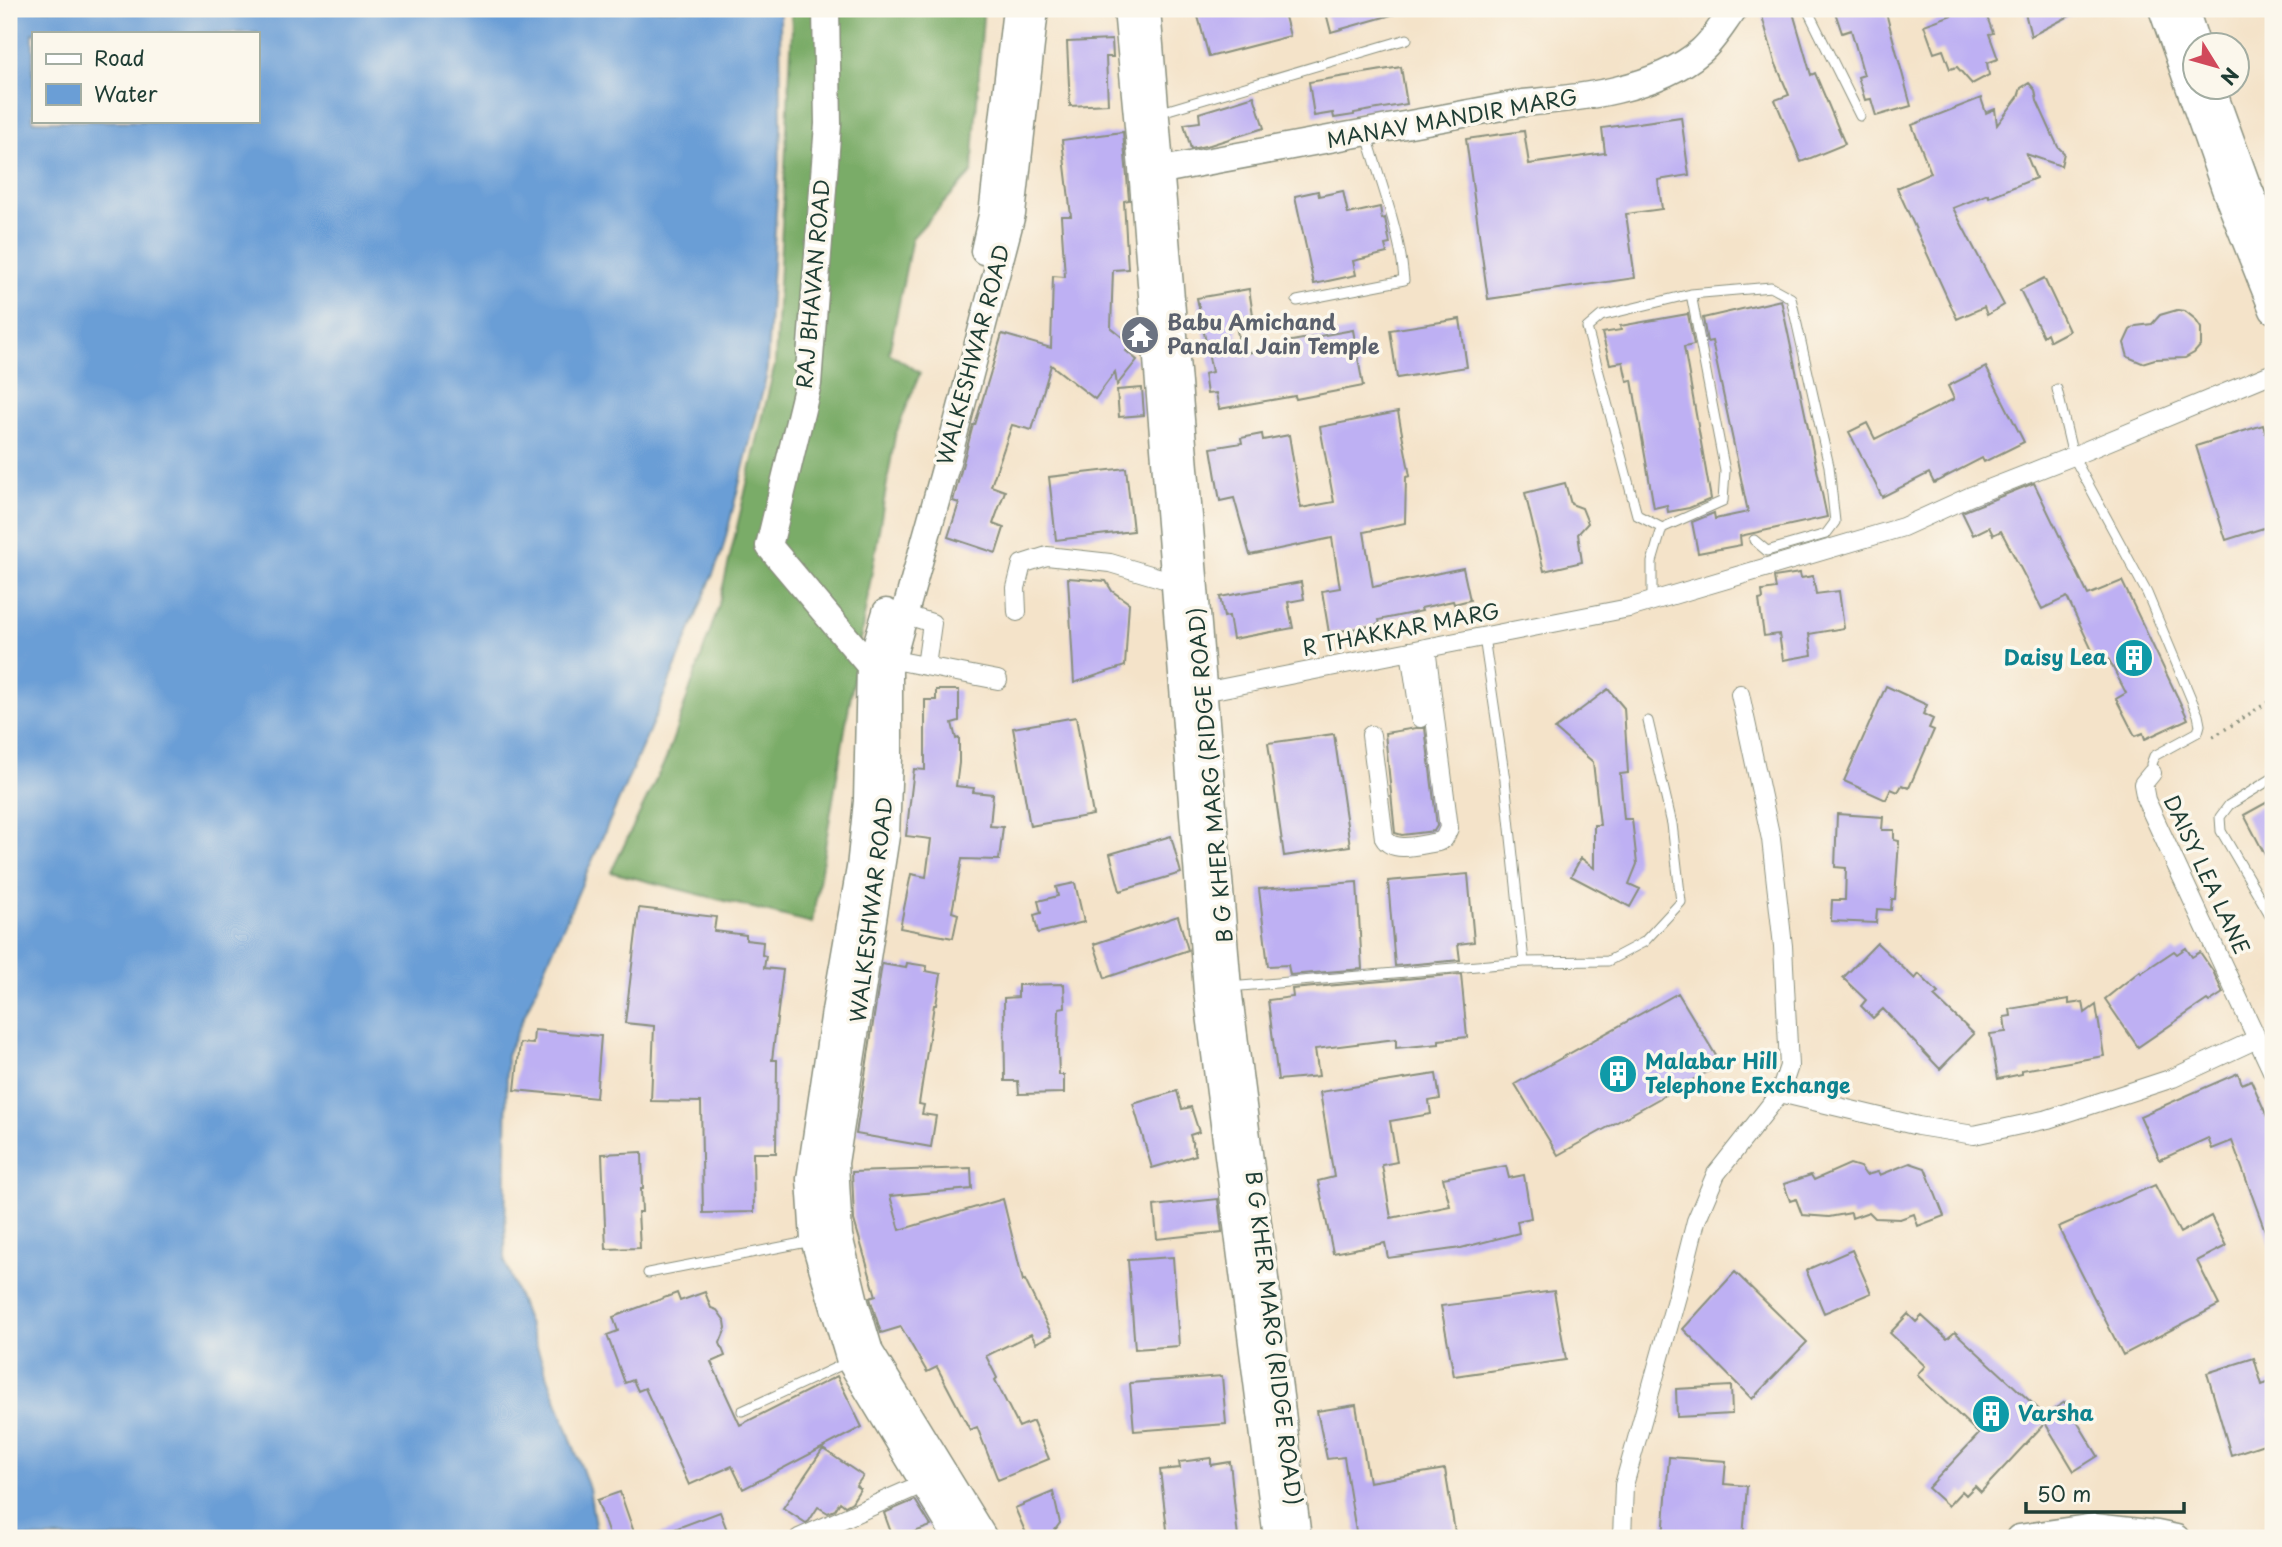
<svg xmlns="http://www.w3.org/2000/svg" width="2282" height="1547" font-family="'Playpen Sans',sans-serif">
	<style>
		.forest { fill: #7aac68; stroke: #4c744e; stroke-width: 2 }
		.water { fill: #6a9ed6; stroke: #446e85; stroke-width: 2; fill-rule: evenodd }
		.building { fill: #beb0f3 }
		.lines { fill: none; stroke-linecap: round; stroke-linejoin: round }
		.lane-casing { stroke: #8a907e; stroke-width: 11 }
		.street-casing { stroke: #8a907e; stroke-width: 20 }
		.secondary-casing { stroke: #8a907e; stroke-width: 29 }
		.path { stroke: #8a907e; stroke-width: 3.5; stroke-dasharray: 2 5; stroke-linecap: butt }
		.lane { stroke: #fff; stroke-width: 9 }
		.street { stroke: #fff; stroke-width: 18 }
		.secondary { stroke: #fff; stroke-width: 26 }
		.labels { text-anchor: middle; stroke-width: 7; stroke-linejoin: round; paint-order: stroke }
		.street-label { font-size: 21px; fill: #1f3d34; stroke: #fbf7ec }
		.worship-label { font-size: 21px; font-weight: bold; fill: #5b616d; stroke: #fbf7ec; text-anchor: start }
		.culture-label { font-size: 21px; font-weight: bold; fill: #0d838f; stroke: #fbf7ec; text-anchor: start }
	</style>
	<rect width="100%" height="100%" fill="#fbf7ec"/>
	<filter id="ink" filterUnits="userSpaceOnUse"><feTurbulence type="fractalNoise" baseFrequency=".0143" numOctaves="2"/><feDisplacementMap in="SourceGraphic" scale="14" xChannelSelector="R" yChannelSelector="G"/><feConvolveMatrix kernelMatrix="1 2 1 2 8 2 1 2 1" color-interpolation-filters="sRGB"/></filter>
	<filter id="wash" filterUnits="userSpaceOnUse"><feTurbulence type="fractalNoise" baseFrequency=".00686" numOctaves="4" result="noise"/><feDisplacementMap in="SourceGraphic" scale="28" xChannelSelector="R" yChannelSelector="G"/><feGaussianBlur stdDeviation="1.57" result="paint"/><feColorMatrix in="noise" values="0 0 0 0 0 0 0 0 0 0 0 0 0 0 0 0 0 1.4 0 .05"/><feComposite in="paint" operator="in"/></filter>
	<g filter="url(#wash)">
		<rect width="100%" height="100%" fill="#f4e3c9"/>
		<!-- forest -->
		<path class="forest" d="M791,9h189l3,7 -11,156 -60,66 -23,115 31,20 -25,63 -83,487 -201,-51 55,-113 52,-151 57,-244 17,-335z"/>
		<!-- water -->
		<path class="water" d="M9,9h771l1,121 -15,248 -44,174 -66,163 -149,340 -2,206 84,227 8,50h-588zM33,33h224v88h-224z"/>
		<g id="blocks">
			<!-- building -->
			<path class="building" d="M1196,9h87l7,27 -81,21z
				M1325,9h69l1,5 -64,18z
				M1760,9h32l19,66 4,-2 30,71 -44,18 -26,-62 14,-5 -14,-33z
				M1834,9h51l26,97 -35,10 -5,-17 -6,1 -7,-23 6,-2 -13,-45 -9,3z
				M1968,9h16l9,24 -4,1 9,25 -11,4 2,12 -17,9 -15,-17 -7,2 -7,-19 -9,3 -10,-28z
				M2024,9h59l-52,27z
				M1112,40l1,17h-7l2,47 -38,2 -3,-64z
				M1401,67l6,37 -53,9v2l-20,3 -1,-5 -19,3 -5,-34z
				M2029,83l6,7 2,11 21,46 6,6 -3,13 -35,-12 10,24 -47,19 -1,-3 -35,14 51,97 -17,10 -3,-8 -27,12 -60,-131 34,-15 -19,-48 69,-27 5,15 9,-4 2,16 21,-28 3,-9z
				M1254,96l10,32 -54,17 -19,4 -7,-25 16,-2 -1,-9z
				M1681,117l8,58 -31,5 4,29 -36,5 9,64 -147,21 -22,-160 58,-8 5,33 76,-11 -3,-25z
				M1123,132l6,68 -5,1 4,68 -15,1 -2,58 21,17 -6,6 11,9 -20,25 -2,-13 -20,27 -44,-34 -19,65 -20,-5 -21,61 14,5 -12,33 11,4 -8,25 -48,-16 11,-34 -6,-2 20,-76h2l27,-91 49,14 2,-72 12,1 -4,-61h10l-9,-76z
				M1318,191l1,5 24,-5 5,23 32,-7 2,12 3,-1 5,26 -5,1 2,8 -34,8 3,14 -42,9 -19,-88z
				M2044,278l25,53 -19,10 -3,-8 -4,3 -23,-46z
				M1249,289l4,26 -18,3 6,36 45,-8v-4l67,-12 10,56 -67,13 -1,-3 -76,13 -3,-16 -9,1 -3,-20 8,-2 -15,-74z
				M1781,300l46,217 -87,19 1,9 -43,8 -6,-31 22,-9 1,6 33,-7 -36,-171 -5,1 -4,-24z
				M2177,310l8,1 10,8 6,9v17l-7,8 -9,5 -30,1 -13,4 -14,-6 -4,-14 6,-13 6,-4 16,-2 8,-9z
				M1688,314l6,31 -10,2 27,152 -22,9 -21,4 -1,-7 -13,3 -22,-128 -5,1 -4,-19 -13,2 -8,-31 19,-3 -1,-4z
				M1460,319l7,48 -70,11 -7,-48z
				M1986,367l38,75 -40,20 -2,-4 -48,25 -5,-10 -47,24 -33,-65 18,-9 8,16 79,-40 -6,-13z
				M1142,388l2,27 -25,2 -2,-27z
				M1398,412l12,64 -4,1 -1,46 -41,9 9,55 90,-19 7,32 -16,4 -1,-3 -32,7 1,3 -43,9 1,4 -51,9 -7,-42 18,-3 -8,-50 -82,17 -16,-57 -14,3 -9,-53 31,-5 -1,-5 21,-4 1,6 26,-5 12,73 33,-6 -14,-75z
				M2263,425l10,33v67l-47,15 -30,-94z
				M1126,468l7,63 -77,9 -7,-63z
				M1565,483l6,21 11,4 6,15 -10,11 4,28 -38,9 -19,-78z
				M2034,483l54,112 34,-14 66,138 -43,20 -2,-6 -8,3 -19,-37 10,-6 -19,-37 -10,5 -30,-64 -25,12 -41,-78 -8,4 -4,-8 -16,8 -11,-23z
				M1800,573l1,5 12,-2 3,18 23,-3 5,37 -35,6 3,21 -29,5 -4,-26 -15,2 -5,-36 4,-1 -1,-8 14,-2 -2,-12z
				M1068,578l38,3 6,10 17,12 -4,63 -51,17z
				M1301,582l3,17 -16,3 5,26 -60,11 -4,-23 -5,1 -4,-20z
				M1886,686l41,19 -4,9 10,5 -4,9 5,2 -25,58 -7,-3 -4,7 -7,-3 -5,11 -42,-19z
				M1608,689l16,19 4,65 -8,1 4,45h8l5,45 -8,20 11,5 -10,18 -59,-31 10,-18 13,10v-43h6l-7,-63 -38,-33z
				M936,690h23v31l-7,2 4,16 3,-1v25l-3,23 18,2 -1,4 20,2 -3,32 13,1 -4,33 -37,-1 -10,53 6,2 -5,24 -53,-10 11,-54 15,3 5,-38 -25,-3 8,-67 11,1v-70h11z
				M1076,717l17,98 -63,11 -17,-98z
				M1416,728h9l12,98 -3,5 -32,4 -7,-2 -10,-100z
				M1334,734l16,112 -66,10 -16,-113z
				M2273,799v71l-29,-55z
				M1837,814l46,3 -1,13h12v10l5,1 -4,58h-3l-1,11 -14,-1 -1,14 -45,-2 1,-21h13l1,-32 -11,-1z
				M1171,836l10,37 -61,18 -10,-37z
				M1468,874l6,68 -16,2 2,16 -65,6 -7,-85z
				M1357,882l5,87 -72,6 -2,-10 -20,1 -9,-77z
				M1075,883l9,39 -46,11 -4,-18 7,-2 -3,-12 20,-5 -2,-9z
				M639,908l77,9 -2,14 32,4v5l17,2 -1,13 4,1 -2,12 19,2 -11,90h5l-1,93h-23l1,59 -51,1 -2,-111 -50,-1 3,-75 -29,-3z
				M1178,916l10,34 -83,28 -11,-34z
				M1877,943l38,36 4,-5 19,19 -4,3 40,38 -34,35 -57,-60 -10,9 -12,-12 5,-6 -23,-22z
				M2186,948l6,9 8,-5 13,19 10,22 -14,9 -2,-2 -69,47 -33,-48 35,-28 1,2 33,-22 3,3z
				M907,963l20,3 -1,5 15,3 -5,31h-2l-15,99 5,1 -2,9 14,2 -5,31 -75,-13 26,-170 24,4z
				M1461,974l6,63 -28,3v4l-43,4v-9l-81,10 4,27 -41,4 -10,-80 25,-3 -1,-8z
				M1064,984l1,23 -6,1 -1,40 1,27h5v18l-45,1 -1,-13h-13l-1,-83 14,-1v-12z
				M1678,993l43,71 -163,91 -43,-71z
				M2069,999v5l14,-2 2,11 11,-8 8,51 -82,14v4l-24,5 -8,-45 16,-2 -2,-15 7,-1 -1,-7z
				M534,1030l67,6 -5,62 -81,-8 5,-47 13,1z
				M2238,1073l4,11 9,-4 22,50v117h-2l-39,-106 -20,8 -4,-11 -48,22 -20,-44z
				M1436,1074l4,25 -11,2 2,13 -41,7 7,41 -15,3 9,53 59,-12 -7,-28 63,-12 3,12 15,-3 7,43 -14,3 2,12 -58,15 -73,10 -3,-15 -52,10 -15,-72 16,-4 -14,-85z
				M1177,1091l5,18 9,-2 8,25 -9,3 6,20 -44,13 -19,-64z
				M642,1152l1,37h-2l1,23h-4l2,36 -34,1 -4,-95z
				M1910,1163l15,5 19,48 -26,10 -4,-12 -14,5 -25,-1 -6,-6 -17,6 -1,-5 -22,4 -27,-2 -6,-16 -6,2 -6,-17 27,-9 3,5 36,-16 10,3 6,8 12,-3 2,3z
				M971,1168l1,21 -82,7 10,34 103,-31 20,82 2,-1 27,55 -16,8 -5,-9 -45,22 11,22 -2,2 24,47 14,-6 16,38 -51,21 -21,-53 -7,3 -33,-63 -10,5 -26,-45 -20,6 -11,-35 6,-2 -22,-76 -2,-48z
				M2155,1185l25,48 31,-17 15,30 -29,15 22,44 -96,50 -65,-128z
				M1218,1199l4,33 -65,7 -3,-33z
				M1852,1250l19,43 -47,20 -18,-43z
				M1173,1257l6,89 -44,3 -7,-89z
				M1735,1272l72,70 -55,57 -69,-70z
				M1554,1291l12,69 -112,16 -13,-70z
				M705,1292l6,16 6,2 8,11 1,7 -6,15 5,13 -14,6 29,63 97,-49 25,51 -119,62 -11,-23 -43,19 -44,-97 -7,3 -5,-11 -8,3 -18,-48 11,-4 -5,-14 64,-24 3,8z
				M1908,1314l8,8 6,-6 25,23 8,-7 90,83 20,-13 33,54 -24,15 -29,-48 -64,69 -6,-6 -9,9 -4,-4 -14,15 -20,-18 51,-54 -62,-59 8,-9 -35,-33z
				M2254,1358l8,27 11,-4v30l-3,2 3,12v16l-42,14 -24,-82z
				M1222,1376l4,48 -92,7 -4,-48z
				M1731,1386l1,28 -55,3 -1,-28z
				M1356,1405l13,77 76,-13 10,63 -35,6h-63l-13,-81 -17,2 -10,-48z
				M823,1449l40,27 -7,10 4,3 -8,13 -7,4 -5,-4 -5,8 -7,3 -10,-6 -9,14 -3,2 -23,-15z
				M1669,1457l57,4 -2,23 23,2 -4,52h-80z
				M1211,1458v7l19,-3 8,76h-70l-8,-68 20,-2 -1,-6z
				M620,1492l16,46h-26l-13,-38z
				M1053,1492l7,31 -11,15h-21l-13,-30z
				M915,1500l16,26 -33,12h-5l-9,-25z
				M720,1512l10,26h-74v-2z"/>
		</g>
	</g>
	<g filter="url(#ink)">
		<use href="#blocks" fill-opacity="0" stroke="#8a907e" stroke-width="2"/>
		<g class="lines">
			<defs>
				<path id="lane" d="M1807,9l53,107
					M2265,10l1,-1
					M1158,113l249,-74
					M1691,294l80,-7 20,11 38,168 6,56 -9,12 -59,17 -13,-11
					M1297,301l107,-21c-4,-50 -24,-98 -37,-145
					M2057,389l16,67 74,137 51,122 2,10 -2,7 -44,24 -3,8 1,9
					M1652,600v-38l10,-34 61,-27 2,-30 -34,-177 -90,22 -14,12 50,187 25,13
					M1484,637l21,143 19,182
					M2273,778l-44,27 -9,12 1,14 52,89
					M1229,987l295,-25 84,-1 36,-19 37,-40 -9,-78 -24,-103
					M648,1273l164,-32
					M742,1411l106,-49"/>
				<path id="street" d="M897,612l35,11 -6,43
					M1017,612l-1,-24 6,-24 25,-8 63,7 64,19
					M1410,651l10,67
					M884,658l114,22
					M1193,694l436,-86 274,-81 68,-31 102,-40 200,-83
					M1371,735l13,103c9,16 39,6 54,4l6,-3 5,-11 -23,-180
					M2152,773l-9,11 3,16 127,273
					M1780,1093l138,33 56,9 74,-16 125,-41 84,-39
					M799,1538l135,-59
					M1622,1538l2,-53 53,-189 19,-75 20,-47 64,-81 9,-27 -6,-120 -12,-107 -31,-145"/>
				<path id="secondary" d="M826,9l2,115 -20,260 -39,162 101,120 12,3
					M1127,9l15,160 65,822 70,547
					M1147,9l81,979 70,550
					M2162,9l63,180 48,121
					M2185,9l12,37
					M2212,88l34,94 27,63
					M1143,169l30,-1 350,-65c58,-5 133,-13 178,-52 13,-11 23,-29 33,-42
					M984,251l8,-36 24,-206
					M886,612l-16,54 -3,135 -7,67 -25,143 -25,168 4,61 36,121 107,177
					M984,1538l-114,-186 -15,-50 -16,-66 -4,-73 51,-327 3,-79v-87l56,-201 67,-255 23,-205
					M2019,1538l75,-11 63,7 19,4"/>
			</defs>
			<!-- lane casing -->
			<use href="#lane" class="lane-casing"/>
			<!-- street casing -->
			<use href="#street" class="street-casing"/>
			<!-- secondary casing -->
			<use href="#secondary" class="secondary-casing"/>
			<!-- path -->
			<path class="path" d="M2213,737l60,-38"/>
			<!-- lane -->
			<use href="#lane" class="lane"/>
			<!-- street -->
			<use href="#street" class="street"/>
			<!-- secondary -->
			<use href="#secondary" class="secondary"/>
		</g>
	</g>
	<!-- icons -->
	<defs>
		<symbol id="temple-disc" viewBox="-11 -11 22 22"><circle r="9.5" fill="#6b7280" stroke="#fbf7ec"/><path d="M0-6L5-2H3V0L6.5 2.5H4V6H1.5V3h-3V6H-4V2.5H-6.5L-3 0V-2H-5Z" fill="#fff"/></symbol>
		<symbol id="building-disc" viewBox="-11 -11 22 22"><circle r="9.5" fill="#0f9aa8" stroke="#fbf7ec"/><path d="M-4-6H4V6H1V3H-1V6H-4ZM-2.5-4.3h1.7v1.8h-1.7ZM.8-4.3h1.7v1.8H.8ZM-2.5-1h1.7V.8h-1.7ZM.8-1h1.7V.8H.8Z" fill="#fff"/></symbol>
	</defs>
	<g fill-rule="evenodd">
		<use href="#temple-disc" x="1118" y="313" width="44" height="44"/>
		<use href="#building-disc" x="2112" y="636" width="44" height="44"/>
		<use href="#building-disc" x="1596" y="1052" width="44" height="44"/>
		<use href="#building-disc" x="1969" y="1392" width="44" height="44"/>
	</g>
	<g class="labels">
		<!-- street labels -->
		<g class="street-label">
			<text transform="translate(1452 119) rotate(-10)" y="7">MANAV MANDIR MARG</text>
			<text transform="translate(814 284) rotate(-85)" y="7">RAJ BHAVAN ROAD</text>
			<text transform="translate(974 355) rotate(-75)" y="7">WALKESHWAR ROAD</text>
			<text transform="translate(1401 630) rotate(-11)" y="7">R THAKKAR MARG</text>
			<text transform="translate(1211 775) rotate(-95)" y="7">B G KHER MARG (RIDGE ROAD)</text>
			<text transform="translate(2206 875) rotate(65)" y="7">DAISY LEA LANE</text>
			<text transform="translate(872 910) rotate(-83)" y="7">WALKESHWAR ROAD</text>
			<text transform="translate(1273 1338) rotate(83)" y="7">B G KHER MARG (RIDGE ROAD)</text>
		</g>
		<!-- worship labels -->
		<g class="worship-label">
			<text x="1167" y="330">Babu Amichand<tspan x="1167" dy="24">Panalal Jain Temple</tspan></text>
		</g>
		<!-- culture labels -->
		<g class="culture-label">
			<text x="2107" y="665" text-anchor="end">Daisy Lea</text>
			<text x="1645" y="1069">Malabar Hill<tspan x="1645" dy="24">Telephone Exchange</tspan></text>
			<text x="2018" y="1421">Varsha</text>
		</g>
	</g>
	<!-- margin -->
	<rect width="2282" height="1547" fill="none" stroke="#fbf7ec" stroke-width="35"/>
	<!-- legend -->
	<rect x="32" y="32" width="228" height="91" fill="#fbf7ec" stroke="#a3ada2" stroke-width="2"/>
	<rect x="46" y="54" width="35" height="10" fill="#ffffff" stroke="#a3ada2" stroke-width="2"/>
	<text x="94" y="66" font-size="21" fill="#1f3d34">Road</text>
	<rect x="46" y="84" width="35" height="21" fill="#6a9ed6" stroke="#a3ada2" stroke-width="2"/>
	<text x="94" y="102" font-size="21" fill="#1f3d34">Water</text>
	<!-- north arrow -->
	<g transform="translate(2216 66) rotate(127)"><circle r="33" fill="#fbf7ec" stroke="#a3ada2" stroke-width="2"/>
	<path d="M0-5L12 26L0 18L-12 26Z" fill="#d1495b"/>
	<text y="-10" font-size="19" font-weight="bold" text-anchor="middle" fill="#1f3d34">N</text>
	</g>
	<!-- scale -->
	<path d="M2026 1502v10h158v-10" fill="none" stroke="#1f3d34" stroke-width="3.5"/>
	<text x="2037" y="1502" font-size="21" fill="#1f3d34" stroke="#fbf7ec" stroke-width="5" paint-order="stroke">50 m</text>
</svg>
